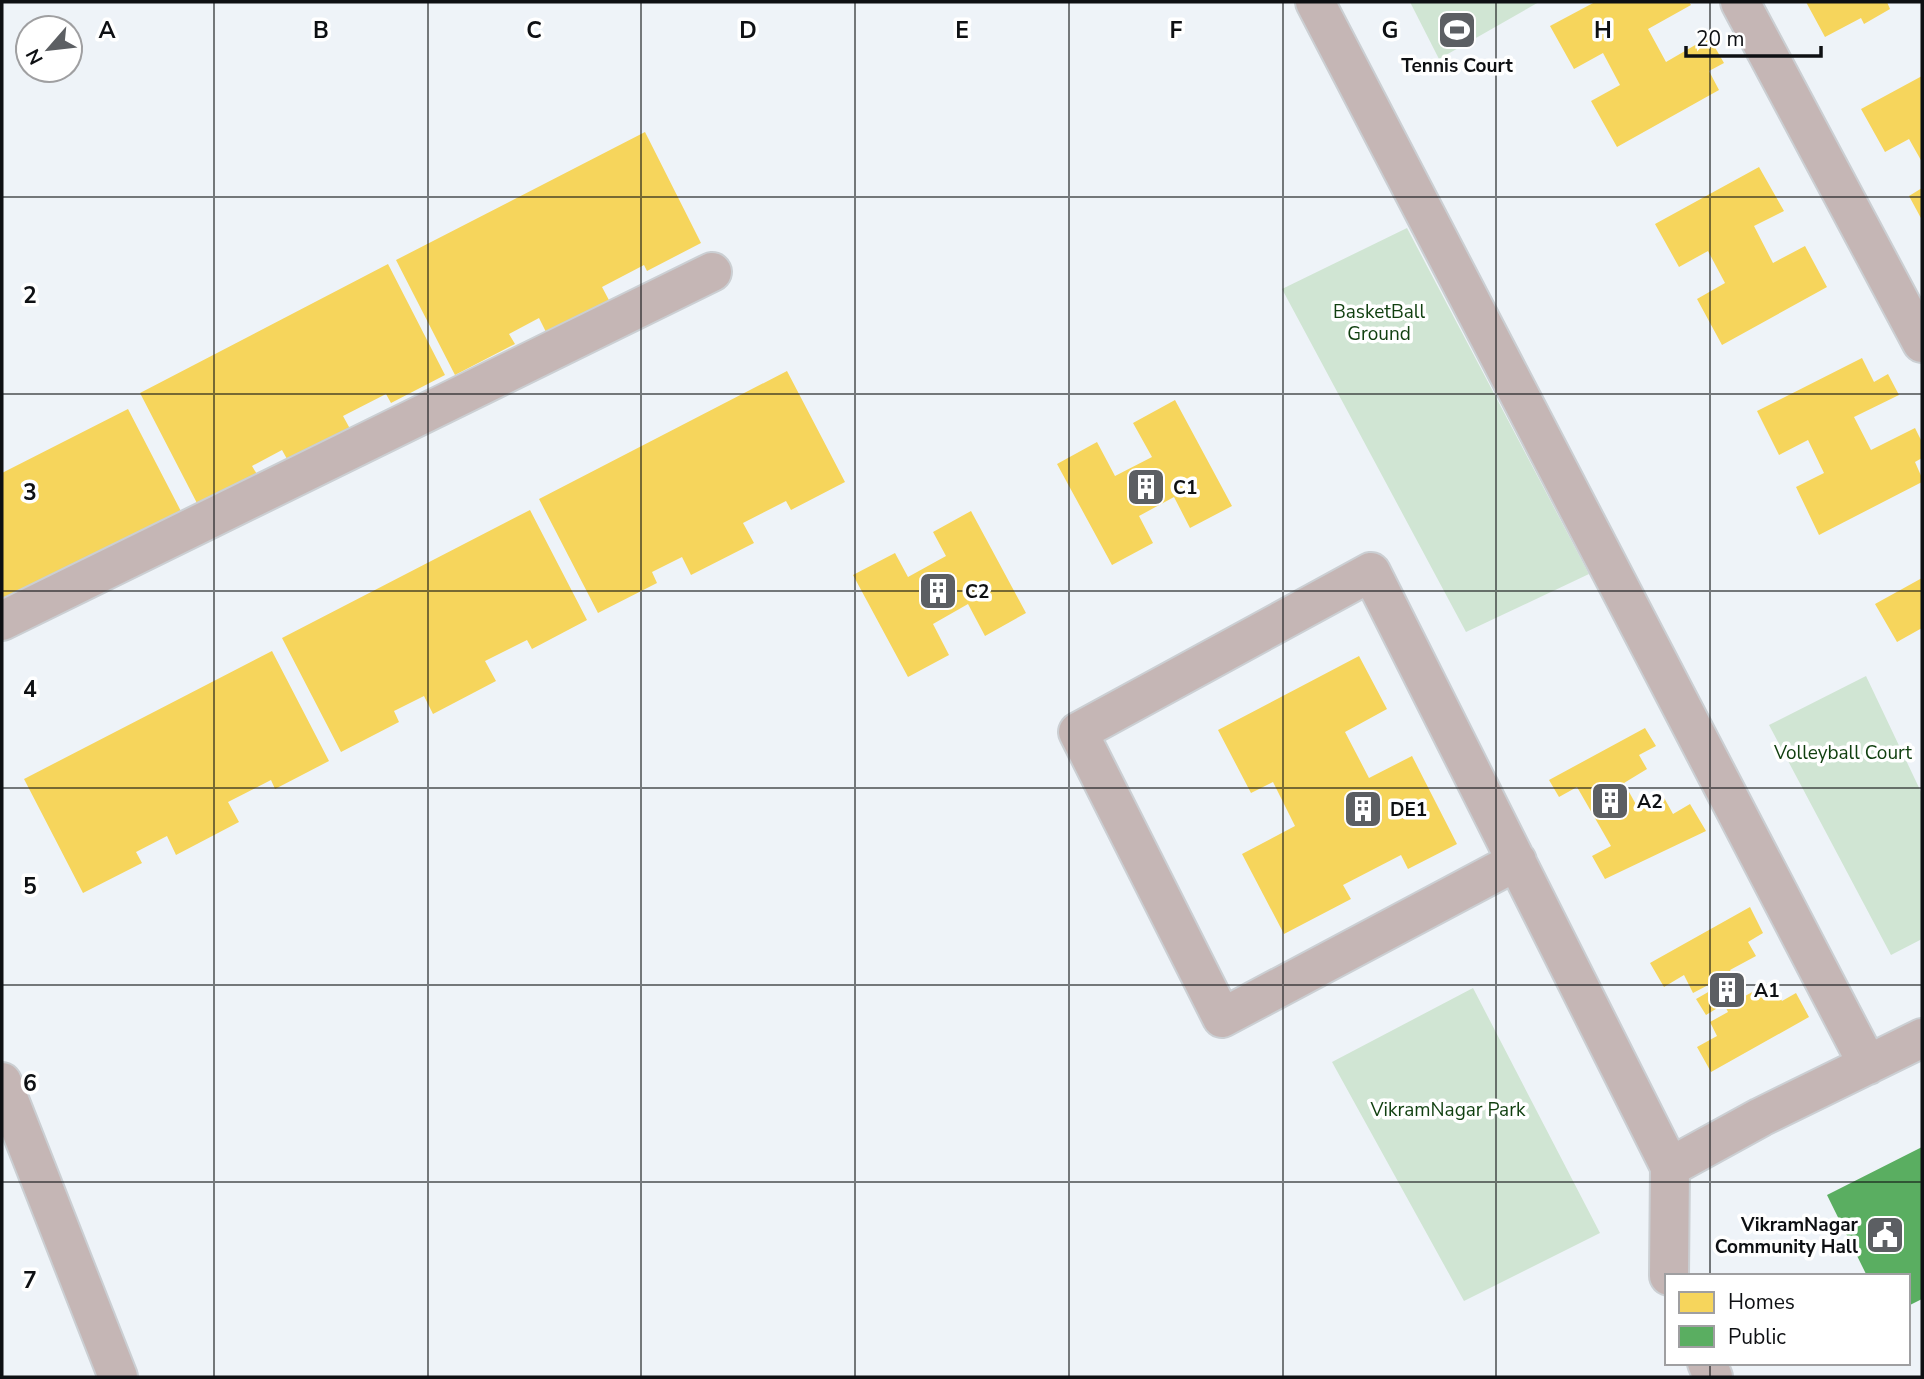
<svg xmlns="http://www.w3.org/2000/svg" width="1924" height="1379" font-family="'Nunito Sans',sans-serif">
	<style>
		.green { fill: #d0e5d3 }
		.homes { fill: #f6d55c }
		.public { fill: #5aae61 }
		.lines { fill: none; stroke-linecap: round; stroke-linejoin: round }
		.street-casing { stroke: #cbcfd3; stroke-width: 42 }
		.street { stroke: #c5b6b5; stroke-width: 38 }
		.grid { fill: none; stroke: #0e1013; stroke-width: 2; stroke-opacity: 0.55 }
		.labels { text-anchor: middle; stroke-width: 7; stroke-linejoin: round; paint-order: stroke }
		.poi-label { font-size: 19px; font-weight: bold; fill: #0e1013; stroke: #fff; text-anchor: start }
		.park-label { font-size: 19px; fill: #103f0f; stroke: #fff }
		.grid-label { font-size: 23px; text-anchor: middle; font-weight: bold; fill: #0e1013; stroke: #fff; stroke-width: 7; stroke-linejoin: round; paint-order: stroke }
	</style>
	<rect width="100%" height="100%" fill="#eef3f8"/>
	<!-- green -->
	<path class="green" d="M1410,2h129l-100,57z
		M1407,228l182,346 -123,58 -184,-343z
		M1866,676l56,118v145l-31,16 -122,-230z
		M1473,988l127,245 -136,68 -132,-239z"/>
	<!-- homes -->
	<path class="homes" d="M1595,2h94l2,3 -43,24 18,33 43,-25 15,26 -15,8 10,19 -102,57 -26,-46 29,-16 -17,-32 -29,16 -24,-43z
		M1806,2h81l3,7 -26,15 -3,-6 -36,19z
		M1922,76v86l-13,-23 -24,13 -24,-43z
		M645,132l56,111 -54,28 -3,-6 -42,22 9,17 -63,32 -9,-18 -30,16 6,10 -60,31 -59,-115z
		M1759,167l25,44 -30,15 19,37 32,-17 22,41 -105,58 -25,-46 28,-16 -17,-32 -29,16 -24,-43z
		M1922,188v32l-13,-24z
		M388,264l57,111 -54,28 -5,-9 -43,22 11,20 -62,32 -10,-18 -30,16 6,10 -59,31 -59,-114z
		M1862,358l12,24 14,-8 11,21 -45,22 17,33 44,-22 7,14v16l-7,4 7,16v4l-103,53 -23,-48 28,-14 -16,-33 -29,15 -22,-44z
		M787,371l58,111 -54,28 -5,-9 -43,22 11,20 -63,32 -9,-18 -30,15 5,11 -59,30 -59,-114z
		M1175,400l57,106 -42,22 -16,-31 -35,19 14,27 -41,22 -55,-101 40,-22 18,34 37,-19 -19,-34z
		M128,409l57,110 -55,28 -5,-9 -42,22 11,20 -92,25v-132z
		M530,510l57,110 -55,29 -5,-9 -42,21 11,20 -63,33 -9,-18 -30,15 5,11 -58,30 -59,-114z
		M971,511l55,102 -41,23 -17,-32 -35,20 16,31 -41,22 -55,-102 42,-22 13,24 38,-21 -13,-24z
		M1922,578v50l-25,14 -22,-38z
		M272,651l57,110 -54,28 -4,-9 -43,22 11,20 -63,33 -9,-19 -31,16 6,11 -59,30 -59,-114z
		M1359,656l28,53 -42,23 24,46 43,-22 45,88 -49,25 -7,-14 -58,30 8,14 -67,35 -42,-80 53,-28 -22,-44 -22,11 -33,-63z
		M1645,728l11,18 -17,9 8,14 -23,14 14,25 24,-14 11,20 17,-10 16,27 -101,48 -13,-23 19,-10 -34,-59 -18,10 -10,-17z
		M1750,907l13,26 -15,9 8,14 -26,14 15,26 26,-14 11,19 14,-8 13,24 -98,55 -14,-25 20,-11 -7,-14 18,-10 -4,-8 -18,11 -10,-16 21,-12 -3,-5 -21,11 -9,-18 -20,12 -14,-24z"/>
	<!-- public -->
	<path class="public" d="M1922,1147v152l-14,7v-30h-41l-40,-81z"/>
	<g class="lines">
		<defs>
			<path id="street" d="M1315,2l553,1063
				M1740,2l182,341
				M2,621l710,-349
				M1517,861l-295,157 -144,-286 293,-160 299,595 91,-50 161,-79
				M2,1082l116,295
				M1669,1276l1,-109
				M1707,1363l6,14"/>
		</defs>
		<!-- street casing -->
		<use href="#street" class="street-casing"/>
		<!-- street -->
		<use href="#street" class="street"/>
	</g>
	<!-- grid -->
	<path class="grid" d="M214,2v1375M428,2v1375M641,2v1375M855,2v1375M1069,2v1375M1283,2v1375M1496,2v1375M1710,2v1274M2,197h1920M2,394h1920M2,591h1920M2,788h1920M2,985h1920M2,1182h1920M1710,1363v14"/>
	<!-- icons -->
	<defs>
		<symbol id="stadium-square" viewBox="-11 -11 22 22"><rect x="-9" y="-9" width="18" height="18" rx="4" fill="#5c5f63" stroke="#fff"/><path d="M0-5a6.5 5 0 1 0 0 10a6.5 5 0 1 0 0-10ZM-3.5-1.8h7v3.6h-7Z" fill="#fff"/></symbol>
		<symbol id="building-square" viewBox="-11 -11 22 22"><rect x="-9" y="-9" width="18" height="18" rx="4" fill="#5c5f63" stroke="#fff"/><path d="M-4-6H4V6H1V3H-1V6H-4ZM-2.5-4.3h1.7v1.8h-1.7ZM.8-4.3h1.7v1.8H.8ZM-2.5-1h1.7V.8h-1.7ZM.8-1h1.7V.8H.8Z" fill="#fff"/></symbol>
		<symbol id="civic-square" viewBox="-11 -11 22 22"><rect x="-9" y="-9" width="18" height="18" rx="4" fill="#5c5f63" stroke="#fff"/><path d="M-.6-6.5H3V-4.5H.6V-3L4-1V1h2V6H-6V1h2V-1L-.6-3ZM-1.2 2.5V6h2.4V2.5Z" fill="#fff"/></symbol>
	</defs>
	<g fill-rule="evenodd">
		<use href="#stadium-square" x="1435" y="8" width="44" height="44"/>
		<use href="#building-square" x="1124" y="465" width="44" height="44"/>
		<use href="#building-square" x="916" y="569" width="44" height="44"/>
		<use href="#building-square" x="1588" y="779" width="44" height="44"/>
		<use href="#building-square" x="1341" y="787" width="44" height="44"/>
		<use href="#building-square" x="1705" y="968" width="44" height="44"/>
		<use href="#civic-square" x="1863" y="1213" width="44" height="44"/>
	</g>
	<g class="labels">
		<!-- poi labels -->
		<g class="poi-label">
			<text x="1457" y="72" text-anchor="middle">Tennis Court</text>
			<text x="1173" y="494">C1</text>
			<text x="965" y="598">C2</text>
			<text x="1637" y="808">A2</text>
			<text x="1390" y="816">DE1</text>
			<text x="1754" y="997">A1</text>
			<text x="1858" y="1231" text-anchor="end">VikramNagar<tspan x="1858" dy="22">Community Hall</tspan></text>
		</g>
		<!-- park labels -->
		<g class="park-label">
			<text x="1379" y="318">BasketBall<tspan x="1379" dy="22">Ground</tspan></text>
			<text x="1843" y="759">Volleyball Court</text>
			<text x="1448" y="1116">VikramNagar Park</text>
		</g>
	</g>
	<g class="grid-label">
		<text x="107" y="38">A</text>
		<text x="321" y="38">B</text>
		<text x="534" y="38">C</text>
		<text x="748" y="38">D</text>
		<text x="962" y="38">E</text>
		<text x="1176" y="38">F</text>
		<text x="1390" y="38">G</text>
		<text x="1603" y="38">H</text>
		<text x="30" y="303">2</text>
		<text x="30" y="500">3</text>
		<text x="30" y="697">4</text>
		<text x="30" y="894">5</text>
		<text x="30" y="1091">6</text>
		<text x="30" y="1288">7</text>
	</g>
	<!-- border -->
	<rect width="1924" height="1379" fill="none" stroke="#0e1013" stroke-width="7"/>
	<!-- legend -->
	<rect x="1665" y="1274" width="245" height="91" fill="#ffffff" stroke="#9f9fa1" stroke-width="2"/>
	<rect x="1679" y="1292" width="35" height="21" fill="#f6d55c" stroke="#9f9fa1" stroke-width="2"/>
	<text x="1728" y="1309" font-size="21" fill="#0e1013">Homes</text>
	<rect x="1679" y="1326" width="35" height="21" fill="#5aae61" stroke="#9f9fa1" stroke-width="2"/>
	<text x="1728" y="1344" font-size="21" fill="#0e1013">Public</text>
	<!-- north arrow -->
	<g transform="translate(49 49) rotate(242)"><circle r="33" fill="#ffffff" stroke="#9f9fa1" stroke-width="2"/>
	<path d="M0-5L12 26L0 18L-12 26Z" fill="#5c5f63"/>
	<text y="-10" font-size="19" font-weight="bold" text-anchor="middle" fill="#0e1013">N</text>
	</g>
	<!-- scale -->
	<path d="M1686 46v10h135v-10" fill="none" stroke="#0e1013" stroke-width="3.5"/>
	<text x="1696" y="46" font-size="21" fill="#0e1013" stroke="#ffffff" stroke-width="5" paint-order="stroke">20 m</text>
</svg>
